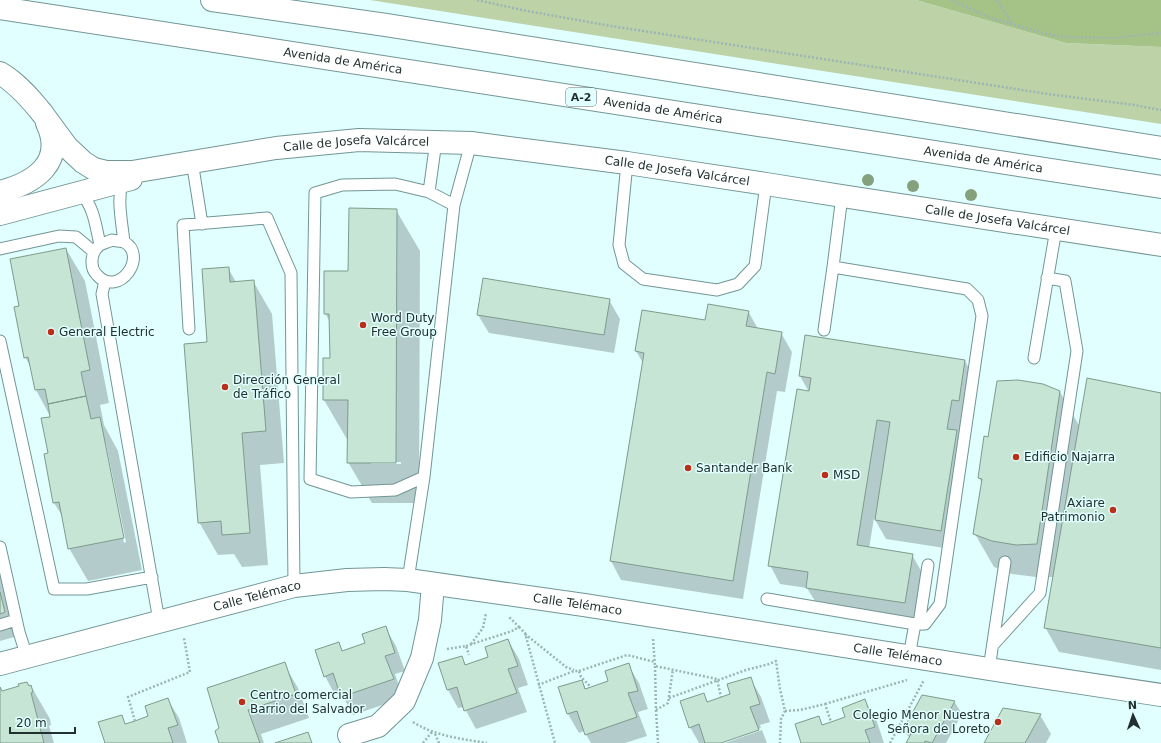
<svg xmlns="http://www.w3.org/2000/svg" width="1161" height="743" font-family="'DejaVu Sans',sans-serif">
	<style>
		.green { fill: #bed2a8 }
		.forest { fill: #a6c387 }
		.shadow { fill: #0003; fill-rule: evenodd }
		.building { fill: #c6e5d4; stroke: #7e9b8b }
		.lines { fill: none; stroke-linecap: round; stroke-linejoin: round }
		.lane-casing { stroke: #729695; stroke-width: 13 }
		.street-casing { stroke: #729695; stroke-width: 24 }
		.secondary-casing { stroke: #729695; stroke-width: 24 }
		.highway-casing { stroke: #729695; stroke-width: 24 }
		.path { stroke: #9cb5b4; stroke-width: 2.5; stroke-dasharray: 2 2; stroke-linecap: butt }
		.lane { stroke: #fff; stroke-width: 11 }
		.street { stroke: #fff; stroke-width: 22 }
		.secondary { stroke: #fff; stroke-width: 22 }
		.highway { stroke: #fff; stroke-width: 22 }
		.tree { fill: #85a07d }
		.poi-dot { fill: #bb2f18; stroke: #e0fffe; stroke-width: 1.5 }
		.labels { text-anchor: middle; stroke-width: 3; stroke-linejoin: round; paint-order: stroke }
		.shield { fill: #e0fffe; stroke: #5b6f6e; stroke-width: 1 }
		.shield-label { font-size: 11px; font-weight: bold; fill: #223130 }
		.street-label { font-size: 12px; fill: #223130; stroke: #e0fffe }
		.poi-label { font-size: 12px; fill: #223130; stroke: #e0fffe; text-anchor: start }
	</style>
	<rect width="100%" height="100%" fill="#e0fffe"/>
	<!-- green -->
	<path class="green" d="M370,0h546l150,43 95,4v77z"/>
	<!-- forest -->
	<path class="forest" d="M916,0h245v47l-95,-4z"/>
	<!-- shadow -->
	<path class="shadow" d="M396,210l24,41 -1,252h-47l-24,-41v-21l-24,-41 7,-41 -1,-37 -5,-9 24,-41zM371,462h30v2h-30z
		M66,249l19,32 24,122 -9,2 4,20 14,26 24,119 -54,11 -19,-33 -6,-31 -9,-14 -9,-48 4,-1 2,-36 -15,-28 -4,-21 -7,-12 -5,-50zM104,441l2,3 20,98 -2,1z
		M228,268l8,14 17,-1 19,33 12,149 -24,2 8,100 -26,2 -8,-13 -16,1 -19,-33 9,-179z
		M609,300l11,19 -6,34 -125,-20 -11,-18z
		M748,311l10,18 23,4 11,19 -7,40 -8,-1 -34,208 -122,-19 -10,-19 32,-198 -7,-12z
		M965,361l10,19 -24,169 -65,-10 -12,-21 -5,31 43,6 11,19 -8,48 -97,-16 -11,-18 -27,-4 -10,-19 39,-173 -9,-16z
		M1060,392l20,35 81,-33v276l-102,-18 -14,-25 9,-50h-18l-24,-3 -18,-7 -19,-33 7,-51 -3,-5 10,-40z
		M0,568l18,68 -18,5z
		M385,627l11,19 9,25 -10,3 8,24 -50,17 -12,-22 -6,2 -10,-19 13,-33 5,9 23,-8z
		M508,640l11,19 9,26 -10,3 9,24 -51,17 -12,-22 -6,1 -10,-18 13,-33 5,8 23,-8z
		M284,664l14,24 11,30 -48,16 3,9h-44z
		M628,665l11,18 9,26 -10,3 9,24 -22,7h-34l-7,-12 -5,2 -11,-19 -9,-26 22,-7 5,8 23,-8z
		M750,678l11,19 9,25 -10,3 1,3 -43,15h-19l-9,-16 13,-33 5,9 23,-8z
		M31,686l19,33 1,6 -2,1 5,17h-54v-55l2,4z
		M168,700l11,18 8,25h-81l15,-27 5,9 23,-8z
		M865,701l11,18 8,24h-82l16,-26 5,9 23,-8z
		M954,701l8,13 -16,29h-38l2,-4 -6,-9z
		M1040,715l11,19 -5,9h-61z
		M762,730l5,13h-42z"/>
	<!-- building -->
	<path class="building" d="M349,208l48,1 -1,254h-49l1,-63h-25v-42h7l-1,-44h-5v-43h24z
		M66,248l24,122 -9,2 5,24 -38,8 -3,-15 -10,1 -7,-33 -4,1 -10,-51 5,-1 -9,-47z
		M229,267l1,15 24,-2 12,151 -24,2 8,100 -28,2 -1,-14 -23,2 -14,-179 23,-2 -5,-73z
		M483,278l127,21 -6,36 -127,-20z
		M708,304l41,7 -3,15 36,6 -7,42 -8,-2 -34,209 -123,-20 34,-208 -9,-2 7,-41 63,10z
		M805,335l160,25 -6,41 -7,-1 -5,29 10,1 -16,101 -66,-11 15,-98 -13,-2 -20,125 56,9 -8,49 -99,-15 2,-16 -40,-6 29,-177 12,2 2,-13 -12,-2z
		M1087,378l74,15v255l-117,-20z
		M1018,380l25,4 17,7 -23,153 -21,1 -24,-4 -19,-7 9,-55 -4,-1 6,-42 4,1 9,-56z
		M86,396l5,23 9,-2 24,121 -56,11 -9,-47 -6,1 -9,-49 4,-1 -7,-35 9,-1 -2,-13z
		M0,592l5,20 -5,2z
		M386,626l9,27 -10,3 9,23 -53,18 -8,-24 -9,4 -9,-27 24,-8 3,9 23,-8 -3,-9z
		M508,639l10,27 -10,3 9,24 -53,18 -7,-24 -10,3 -9,-27 24,-7 3,9 23,-8 -3,-10z
		M285,662l11,32 -48,16 12,33h-41l-4,-12 4,-3 -12,-40z
		M629,663l9,28 -10,2 9,24 -52,18 -8,-24 -10,3 -9,-27 24,-7 3,9 6,-2 17,-6 -3,-10z
		M751,677l9,27 -10,3 9,23 -38,13h-16l-6,-19 -10,4 -9,-27 24,-8 3,9 23,-8 -3,-10z
		M27,682l2,4 2,-1 2,7 -2,1 13,50h-44v-56l2,4 17,-5 -1,-2z
		M922,695l33,6 -23,42 -7,-2 -1,2h-18l5,-9 -8,-4z
		M168,698l10,27 -10,3 5,15h-68l-7,-21 24,-7 3,9 10,-3 13,-5 -3,-10z
		M865,699l10,28 -10,3 5,13h-69l-6,-19 24,-8 3,9 9,-3 14,-5 -3,-9z
		M1003,708l38,6 -16,29h-41z
		M308,732l4,11h-37z"/>
	<g class="lines">
		<defs>
			<path id="lane" d="M192,161l10,63
				M627,163l-8,82 5,19 19,15 74,11 21,-6 17,-18 11,-82
				M122,182c-5,19 0,41 2,60
				M429,192l7,-51
				M81,193c13,14 15,34 19,52
				M842,196l-9,71 134,22 11,11 4,16 -42,288 -15,20h-10l-6,32
				M454,205l17,-62
				M112,240c3,1 9,1 12,2 25,13 -5,57 -27,33 -8,-8 -6,-24 3,-30 3,-2 8,-3 12,-5z
				M0,249l59,-13 17,1 18,15
				M105,281l-3,13 57,327
				M189,329l-6,-104 84,-7 24,55 3,313
				M824,330l9,-63
				M0,341l54,248h33l65,-12
				M1034,358l22,-129
				M0,547l19,85 8,25
				M408,580l16,-103 30,-272 -25,-13 -34,-8 -53,1 -27,8 -5,286 41,13 44,-2 29,-13
				M767,599l148,25
				M919,624l9,-59
				M0,625l16,-5
				M993,645l47,-52 37,-242 -12,-70 -18,-3
				M989,669l16,-107"/>
			<g id="street">
				<path id="s1" d="M42,113l25,34 16,15 11,7 12,3h26l144,-24 83,-8 112,3 156,20 139,21 76,12 319,49"/>
				<path d="M0,192c34,-9 66,-29 47,-69"/>
				<path d="M0,214l131,-35"/>
				<path d="M349,735l29,-9 26,-25 18,-43 8,-38 3,-36"/>
			</g>
			<g id="secondary">
				<path id="s2" d="M0,664l294,-78 53,-6 37,-1 24,1 176,25 405,64 172,26"/>
			</g>
			<g id="highway">
				<path d="M212,0l174,25 775,123"/>
				<path id="s3" d="M0,8l1161,179"/>
				<path d="M0,73c17,10 30,25 42,40"/>
			</g>
		</defs>
		<!-- lane casing -->
		<use href="#lane" class="lane-casing"/>
		<!-- street casing -->
		<use href="#street" class="street-casing"/>
		<!-- secondary casing -->
		<use href="#secondary" class="secondary-casing"/>
		<!-- highway casing -->
		<use href="#highway" class="highway-casing"/>
		<!-- path -->
		<path class="path" d="M477,0l50,11 84,15 437,68 86,11 27,5
			M951,0l40,18 52,15 19,4 52,1 47,-5
			M997,0l15,24
			M519,627l6,6 30,110
			M525,634l41,33 8,3
			M653,639l2,27 62,13 4,18
			M471,644l12,-16 3,-15
			M466,646l46,-15 7,-4 -10,-10
			M447,649l19,-3 3,9
			M655,666l1,44 12,-7 5,-34
			M579,671l48,-16 28,7
			M538,685l36,-14h5l2,6 10,10
			M669,698l77,-28 23,-6 7,-3 4,28 5,22 -4,8 -1,24
			M825,704l82,-24
			M656,710l2,33
			M785,711l15,-1 25,-6 6,18
			M135,721l-7,-24 62,-25 -6,-34
			M413,722c22,14 49,17 74,21
			M435,734l4,9
			M423,743l9,-11
			M890,743l34,-63"/>
		<!-- lane -->
		<use href="#lane" class="lane"/>
		<!-- street -->
		<use href="#street" class="street"/>
		<!-- secondary -->
		<use href="#secondary" class="secondary"/>
		<!-- highway -->
		<use href="#highway" class="highway"/>
	</g>
	<!-- trees -->
	<g class="tree">
		<circle cx="868" cy="180" r="6"/>
		<circle cx="913" cy="186" r="6"/>
		<circle cx="971" cy="195" r="6"/>
	</g>
	<!-- markers -->
	<g class="poi-dot">
		<circle cx="363" cy="325" r="4"/>
		<circle cx="51" cy="332" r="4"/>
		<circle cx="225" cy="387" r="4"/>
		<circle cx="1016" cy="457" r="4"/>
		<circle cx="688" cy="468" r="4"/>
		<circle cx="825" cy="475" r="4"/>
		<circle cx="1113" cy="510" r="4"/>
		<circle cx="242" cy="702" r="4"/>
		<circle cx="998" cy="722" r="4"/>
	</g>
	<g class="labels">
		<!-- shield labels -->
		<rect class="shield" x="566" y="88" width="30" height="18" rx="3"/>
		<g class="shield-label">
			<text x="581" y="101">A-2</text>
		</g>
		<!-- street labels -->
		<g class="street-label">
			<text dy="4" stroke="none"><textPath href="#s3" startOffset="347">Avenida de América</textPath></text>
			<text dy="4" stroke="none"><textPath href="#s3" startOffset="671">Avenida de América</textPath></text>
			<text dy="4" stroke="none"><textPath href="#s1" startOffset="342">Calle de Josefa Valcárcel</textPath></text>
			<text dy="4" stroke="none"><textPath href="#s3" startOffset="995">Avenida de América</textPath></text>
			<text dy="4" stroke="none"><textPath href="#s1" startOffset="665">Calle de Josefa Valcárcel</textPath></text>
			<text dy="4" stroke="none"><textPath href="#s1" startOffset="989">Calle de Josefa Valcárcel</textPath></text>
			<text dy="4" stroke="none"><textPath href="#s2" startOffset="266">Calle Telémaco</textPath></text>
			<text dy="4" stroke="none"><textPath href="#s2" startOffset="590">Calle Telémaco</textPath></text>
			<text dy="4" stroke="none"><textPath href="#s2" startOffset="914">Calle Telémaco</textPath></text>
		</g>
		<!-- poi labels -->
		<g class="poi-label">
			<text x="371" y="322">Word Duty<tspan x="371" dy="14">Free Group</tspan></text>
			<text x="59" y="336">General Electric</text>
			<text x="233" y="384">Dirección General<tspan x="233" dy="14">de Tráfico</tspan></text>
			<text x="1024" y="461">Edificio Najarra</text>
			<text x="696" y="472">Santander Bank</text>
			<text x="833" y="479">MSD</text>
			<text x="1105" y="507" text-anchor="end">Axiare<tspan x="1105" dy="14">Patrimonio</tspan></text>
			<text x="250" y="699">Centro comercial<tspan x="250" dy="14">Barrio del Salvador</tspan></text>
			<text x="990" y="719" text-anchor="end">Colegio Menor Nuestra<tspan x="990" dy="14">Señora de Loreto</tspan></text>
		</g>
	</g>
	<!-- north arrow -->
	<g transform="translate(1133 715) rotate(357)" stroke="#e0fffe" stroke-width="3" paint-order="stroke">
	<path d="M0-3L7 15L0 10L-7 15Z" fill="#223130"/>
	<text y="-6" font-size="11" font-weight="bold" text-anchor="middle" fill="#223130">N</text>
	</g>
	<!-- scale -->
	<path d="M10 727v6h65v-6" fill="none" stroke="#223130" stroke-width="2"/>
	<text x="16" y="727" font-size="12" fill="#223130" stroke="#e0fffe" stroke-width="3" paint-order="stroke">20 m</text>
</svg>
